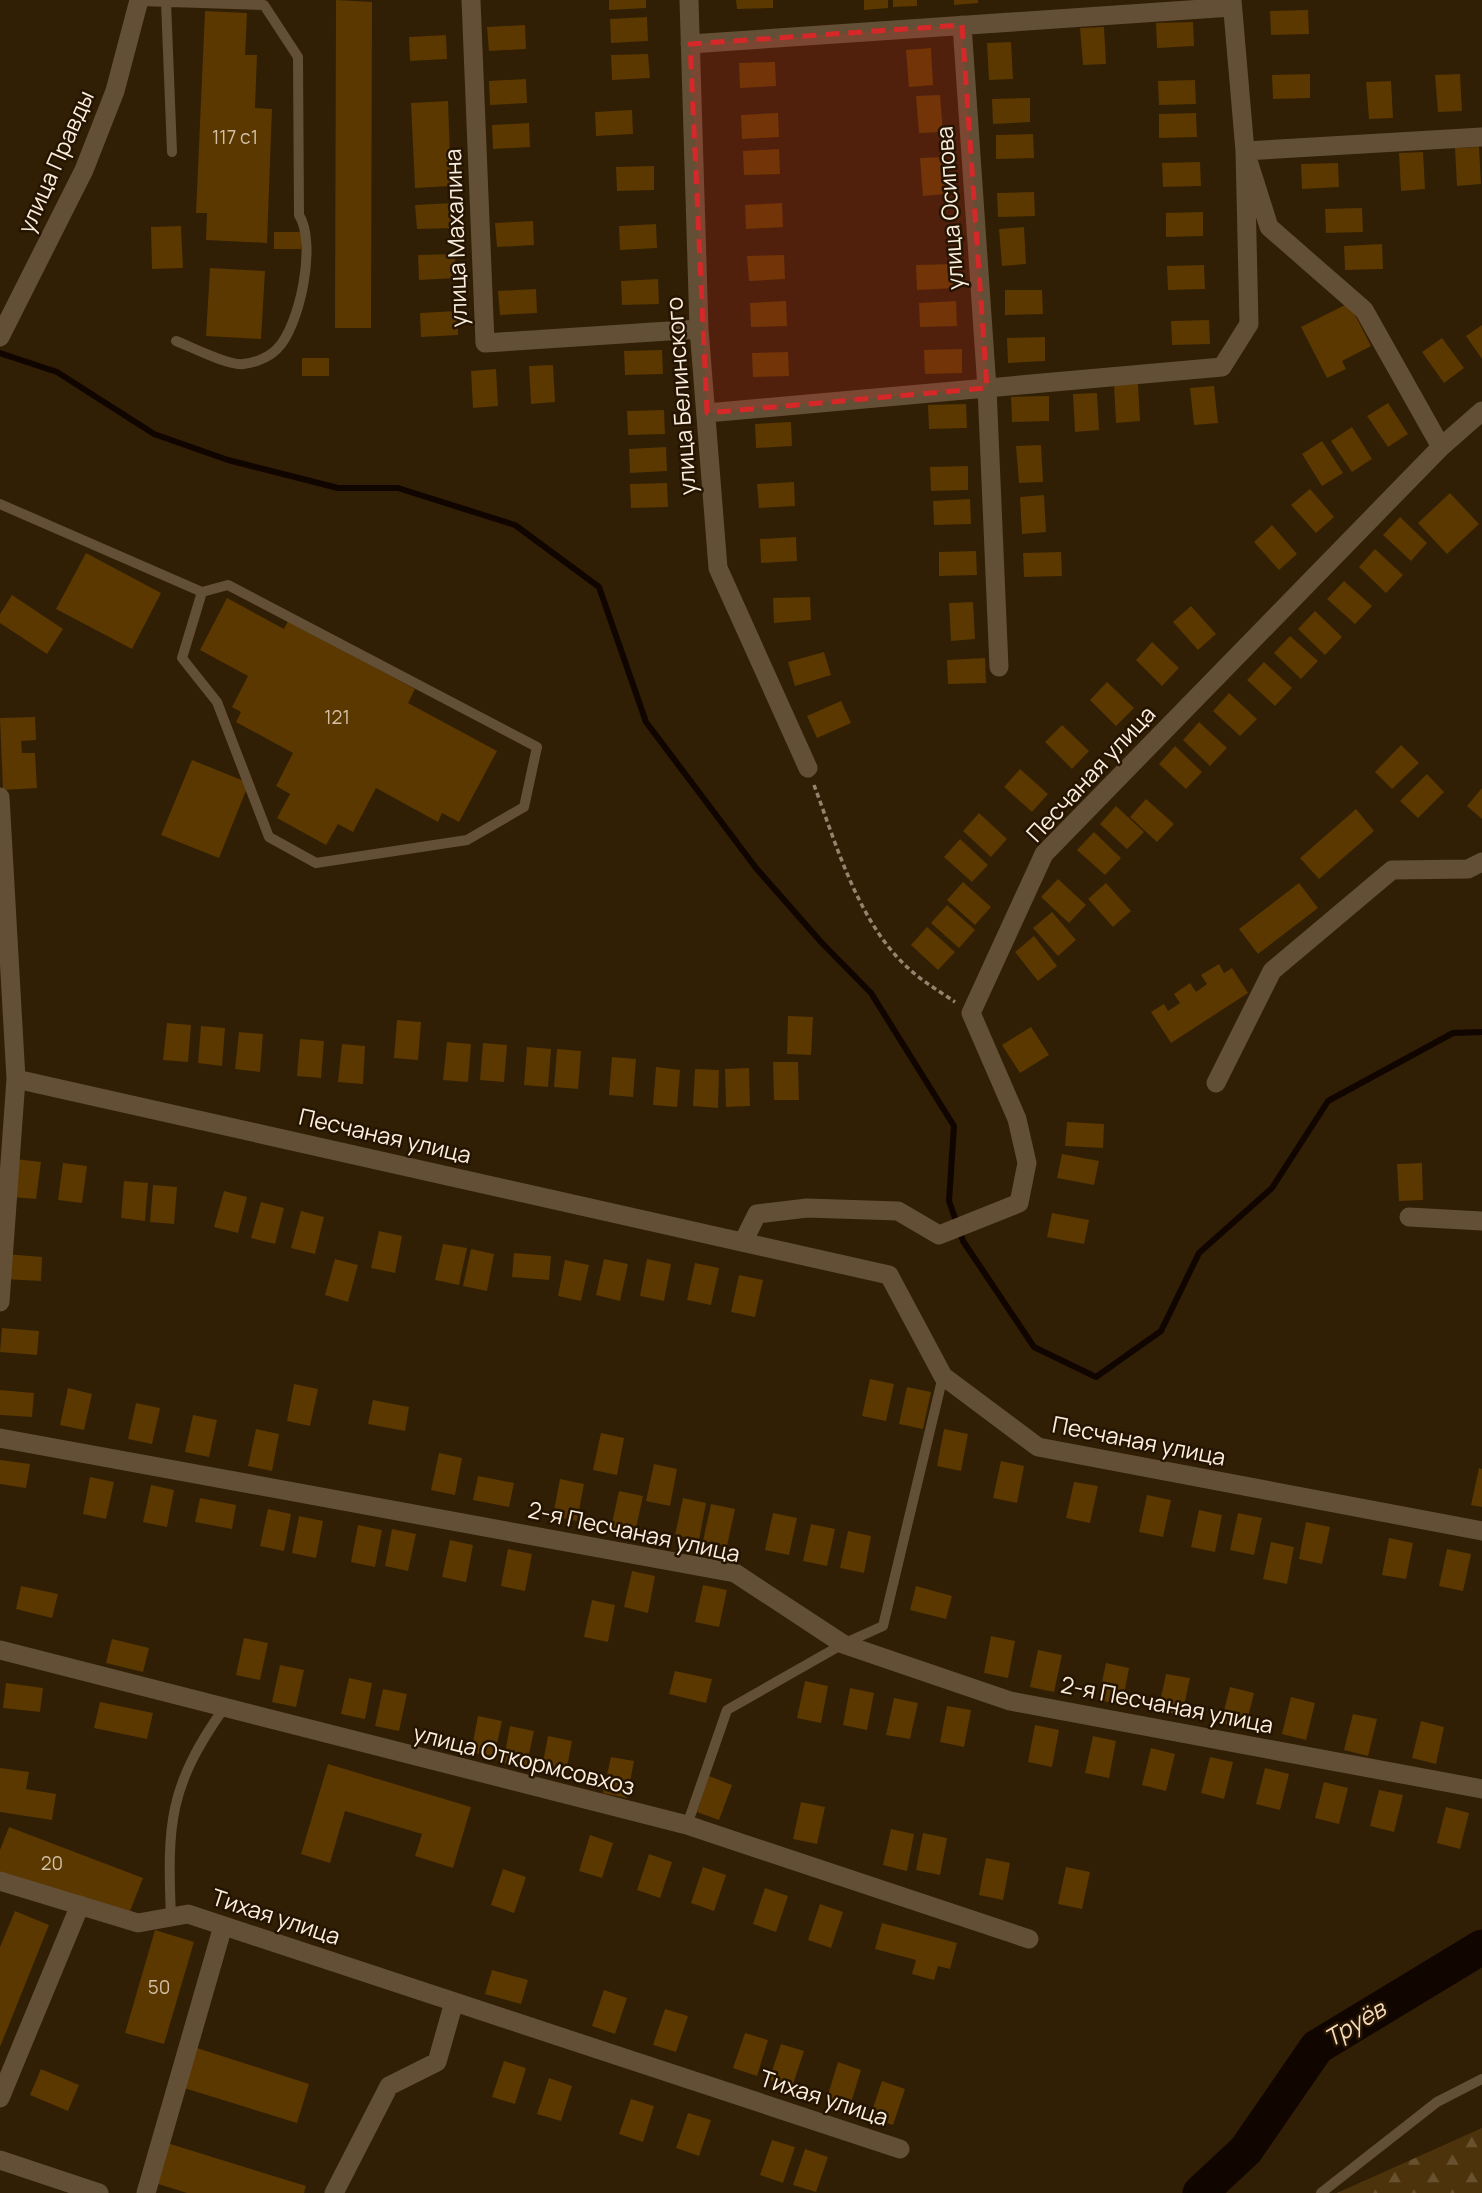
<svg xmlns="http://www.w3.org/2000/svg" width="1482" height="2193" font-family="Manrope,sans-serif">
	<style>
		.forest { fill: url(#forest-firs) }
		.lines { fill: none; stroke-linecap: round; stroke-linejoin: round }
		.stream { stroke: #110500; stroke-width: 6 }
		.river { stroke: #110500; stroke-width: 35 }
		.building { fill: #5a3800 }
		.path { stroke: #938470; stroke-width: 3.5; stroke-dasharray: 5 3.5; stroke-linecap: butt }
		.service { stroke: #634f35; stroke-width: 10 }
		.minor { stroke: #634f35; stroke-width: 19 }
		.tertiary { stroke: #634f35; stroke-width: 19 }
		.marked { fill: #d62828; fill-opacity: 0.2; stroke: #d62828; stroke-width: 5; stroke-dasharray: 14 9; stroke-linejoin: round }
		.labels { text-anchor: middle; stroke-width: 5; stroke-linejoin: round; paint-order: stroke }
		.number-label { font-size: 19px; fill: #d2c0a7 }
		.street-label { font-size: 23px; fill: #faeedf; stroke: #251400 }
		.water-label { font-size: 24px; font-style: italic; fill: #f4d9b9; stroke: #251400 }
	</style>
	<defs>
		<pattern id="forest-firs" width="22" height="20" patternUnits="userSpaceOnUse" patternTransform="scale(1.75)"><rect width="22" height="20" fill="#4d330b"/><path d="M5 1l3.5 6h-7zM16 11l3.5 6h-7z" fill="#68512e"/></pattern>
	</defs>
	<rect width="100%" height="100%" fill="#301e05"/>
	<!-- forest -->
	<path class="forest" d="M1482,2128v65h-145z"/>
	<g class="lines">
		<!-- stream -->
		<path class="stream" d="M0,353l57,19 97,62 74,26 110,28h60l117,37 84,62 47,135 110,146 65,74 50,51 83,133 -5,75 14,40 71,106 62,30 65,-46 38,-78 73,-65 56,-87 125,-68 29,-1"/>
		<!-- river -->
		<path class="river" d="M1200,2193l46,-43 71,-103 165,-100"/>
	</g>
	<!-- building -->
	<path class="building" d="M336,0l36,2 -1,326h-36z
		M609,0h37v8l-37,2z
		M736,0h37v8l-36,1z
		M864,0h24v8l-24,2z
		M893,0h24v6l-24,1z
		M954,0h24v3l-24,2z
		M1308,10l1,24 -38,1 -1,-24z
		M205,11l42,2 -2,42h12l-2,53 17,1 -5,134 -61,-3 1,-27h-11z
		M647,17l1,24 -37,2 -1,-24z
		M1193,22l1,24 -37,2 -1,-25z
		M525,25l1,24 -37,2 -2,-24z
		M1104,27l2,37 -23,1 -3,-37z
		M446,35l1,24 -37,2 -1,-24z
		M1011,42l2,37 -24,1 -2,-37z
		M931,48l2,37 -24,2 -3,-37z
		M648,54l2,24 -38,2 -1,-25z
		M775,62l1,24 -36,2 -1,-25z
		M1310,74v24l-37,1 -1,-24z
		M1460,74l2,37 -24,1 -3,-37z
		M526,79l1,24 -37,2 -1,-24z
		M1195,80l1,24 -37,1 -1,-24z
		M1391,81l2,37 -24,1 -3,-37z
		M940,95l3,37 -24,1 -3,-37z
		M1030,98v24l-37,2 -1,-25z
		M448,101l3,85 -36,2 -4,-85z
		M632,110l1,24 -37,2 -1,-24z
		M778,113l1,24 -37,2 -1,-24z
		M1196,113l1,24 -38,1v-24z
		M529,123l1,24 -37,2 -1,-24z
		M1033,134l1,24 -38,1v-24z
		M1479,147l2,37 -24,2 -2,-38z
		M779,149l1,25 -36,1 -1,-24z
		M1423,152l2,37 -24,2 -2,-38z
		M944,157l2,37 -23,2 -3,-38z
		M1200,162l1,24 -38,1 -1,-24z
		M1338,163l1,24 -37,2 -1,-25z
		M654,166v24l-37,1 -1,-24z
		M1034,192l1,24 -37,1 -1,-24z
		M452,203l2,25 -37,1 -2,-24z
		M782,203l1,24 -37,2 -1,-24z
		M1362,208l1,24 -37,1 -1,-24z
		M1203,212v24l-37,1v-24z
		M533,221l1,24 -37,2 -2,-24z
		M656,224l1,24 -37,2 -1,-24z
		M181,226l2,42 -31,1 -1,-42z
		M1024,227l2,37 -24,2 -3,-37z
		M274,232h27v17h-27z
		M1382,244l1,25 -38,1 -1,-24z
		M455,254l1,24 -37,2 -1,-25z
		M784,255l1,24 -36,2 -2,-25z
		M954,264l1,24 -38,2 -1,-25z
		M1204,265l1,24 -37,1 -1,-24z
		M210,268l55,3 -4,68 -55,-3z
		M658,279l1,25 -37,1 -1,-24z
		M536,289l1,24 -37,2 -2,-24z
		M1005,290h37l1,24 -38,1z
		M786,301l1,25 -36,1 -1,-24z
		M956,301l1,25 -37,1 -1,-24z
		M1349,303l22,43 -29,15 4,8 -19,9 -26,-51z
		M457,311l1,24 -37,2 -1,-24z
		M1209,320l1,24 -38,1 -1,-24z
		M1482,325v34l-16,-23z
		M1045,337v24l-37,2 -1,-25z
		M1442,338l22,30 -20,15 -22,-31z
		M962,349v24l-37,1 -1,-24z
		M662,350l1,24 -38,1 -1,-24z
		M788,352l1,24 -36,1 -1,-24z
		M302,358h27v18h-27z
		M553,365l2,37 -24,2 -2,-38z
		M496,369l2,37 -25,2 -2,-37z
		M1138,384l2,37 -24,2 -2,-38z
		M1214,386l4,37 -24,2 -4,-37z
		M1097,393l2,37 -24,2 -2,-38z
		M1049,396v25l-37,1 -1,-25z
		M1388,403l20,31 -20,13 -21,-31z
		M966,404l1,24 -38,1 -1,-24z
		M664,410l1,24 -37,1 -1,-24z
		M791,422l1,24 -36,2 -1,-24z
		M1352,427l20,32 -20,13 -21,-31z
		M1322,441l21,32 -21,13 -20,-32z
		M1041,445l2,37 -24,1 -3,-37z
		M666,447l1,24 -37,2 -1,-24z
		M968,466v24l-37,1 -1,-24z
		M794,482l1,24 -36,2 -2,-24z
		M667,483l1,24 -37,1 -1,-24z
		M1310,489l24,28 -18,16 -25,-28z
		M1450,493l29,31 -32,30 -29,-31z
		M1044,495l2,37 -24,2 -2,-37z
		M970,499l1,25 -37,1 -1,-24z
		M1400,517l27,26 -16,18 -28,-26z
		M1272,525l25,29 -18,16 -25,-28z
		M796,537l1,24 -36,2 -1,-24z
		M1375,549l28,26 -17,18 -27,-26z
		M976,551l1,24 -38,1v-24z
		M1061,552l1,24 -38,1 -1,-24z
		M86,553l75,40 -29,56 -76,-40z
		M1344,581l28,25 -17,18 -28,-25z
		M12,595l51,34 -16,25 -47,-31v-9z
		M810,597l1,23 -37,3 -1,-25z
		M227,598l57,31 4,-8 127,68 -7,14 89,48 -38,71 -17,-9 -4,9 -62,-34 -23,44 -15,-8 -12,21 -49,-27 13,-24 -14,-8 17,-33 -57,-31 5,-10 -9,-5 16,-31 -48,-26z
		M973,602l2,37 -24,2 -2,-38z
		M1191,606l25,28 -18,16 -25,-28z
		M1315,611l27,26 -17,18 -27,-26z
		M1290,636l28,25 -17,18 -27,-26z
		M1152,642l27,26 -17,18 -26,-26z
		M824,652l7,23 -36,11 -7,-24z
		M985,658l1,25 -38,1 -1,-24z
		M1264,662l28,26 -17,18 -28,-26z
		M1107,682l27,26 -18,18 -26,-26z
		M1229,693l28,26 -17,17 -27,-25z
		M841,701l10,22 -34,15 -10,-22z
		M35,717l1,23 -15,1 1,12h13l2,35 -34,2 -3,-72z
		M1199,722l28,26 -17,18 -27,-26z
		M1062,725l27,26 -17,18 -27,-27z
		M1401,745l18,18 -27,26 -17,-17z
		M1175,746l27,26 -16,17 -27,-25z
		M192,760l57,23 -30,75 -58,-23z
		M1020,769l28,25 -16,18 -28,-25z
		M1427,774l17,18 -26,26 -18,-17z
		M1482,788v31l-15,-13z
		M1146,799l28,25 -17,18 -27,-25z
		M1116,806l28,26 -17,17 -27,-25z
		M1356,809l18,22 -55,48 -19,-21z
		M979,813l28,26 -16,18 -28,-26z
		M1094,832l27,26 -16,17 -28,-25z
		M960,839l28,26 -16,17 -28,-25z
		M1058,879l28,26 -17,18 -28,-26z
		M963,882l28,25 -16,18 -28,-25z
		M1106,883l25,28 -18,16 -25,-28z
		M1299,883l19,25 -60,46 -19,-25z
		M947,905l28,25 -16,18 -28,-25z
		M1052,912l24,28 -18,16 -25,-28z
		M927,927l28,25 -17,18 -27,-25z
		M1034,936l23,30 -19,15 -23,-29z
		M1219,964l5,9 8,-5 16,25 -77,50 -20,-31 13,-8 4,7 12,-8 -6,-9 16,-11 6,9 11,-8 -6,-9z
		M788,1016l25,1 -2,38 -24,-1z
		M397,1020l24,2 -3,38 -24,-2z
		M167,1023l24,2 -3,37 -25,-2z
		M201,1026l24,2 -3,38 -24,-3z
		M1031,1027l18,28 -29,18 -18,-28z
		M239,1032l24,2 -3,38 -25,-3z
		M300,1039l24,2 -3,37 -24,-2z
		M447,1042l24,2 -3,38 -25,-2z
		M483,1043l24,2 -3,37 -24,-2z
		M342,1044l23,2 -2,38 -25,-2z
		M527,1047l24,2 -3,38 -24,-2z
		M557,1049l24,2 -3,38 -24,-2z
		M612,1057l24,2 -3,38 -24,-2z
		M773,1062h25l1,38h-25z
		M656,1067l24,3 -3,37 -24,-2z
		M749,1068l1,38 -24,1 -1,-38z
		M695,1069l24,1 -1,38 -25,-2z
		M1067,1122l37,2 -1,24 -38,-2z
		M1062,1154l37,7 -5,24 -37,-7z
		M16,1159l25,3 -5,37 -24,-2z
		M63,1163l24,3 -5,37 -24,-3z
		M1422,1163l1,37 -24,1 -2,-37z
		M124,1181l24,2 -3,38 -24,-3z
		M153,1185l24,2 -3,37 -24,-2z
		M224,1191l23,6 -9,36 -24,-6z
		M261,1202l23,6 -9,36 -24,-6z
		M301,1211l23,6 -9,37 -24,-6z
		M1052,1213l37,7 -5,24 -37,-7z
		M379,1231l23,5 -7,37 -24,-5z
		M443,1244l24,4 -8,37 -24,-5z
		M471,1249l23,5 -7,37 -24,-5z
		M514,1253l37,3 -2,24 -37,-3z
		M5,1254l37,3 -1,24 -38,-2z
		M335,1259l23,6 -10,37 -23,-7z
		M604,1259l24,5 -8,37 -24,-6z
		M647,1259l24,5 -7,37 -24,-5z
		M565,1260l24,5 -8,36 -23,-5z
		M695,1263l24,5 -8,37 -24,-5z
		M739,1275l24,5 -8,37 -24,-5z
		M2,1328l37,3 -2,24 -37,-3z
		M870,1379l24,5 -8,37 -24,-5z
		M294,1384l24,5 -8,37 -23,-5z
		M907,1387l24,5 -8,37 -24,-5z
		M68,1388l24,6 -8,36 -24,-5z
		M0,1390l34,3 -2,24 -32,-2z
		M373,1400l36,7 -4,24 -37,-7z
		M136,1403l24,5 -8,36 -24,-5z
		M193,1415l24,5 -8,37 -24,-5z
		M256,1429l23,5 -7,37 -24,-5z
		M944,1429l24,5 -7,37 -24,-5z
		M601,1433l23,5 -7,37 -24,-5z
		M439,1453l23,5 -7,37 -24,-5z
		M0,1460l30,4 -4,24 -26,-4z
		M1001,1461l23,5 -7,37 -24,-5z
		M654,1464l23,5 -7,37 -24,-5z
		M1479,1468l3,1v38l-11,-2z
		M478,1476l36,7 -5,24 -36,-7z
		M90,1477l24,5 -8,37 -23,-5z
		M560,1479l24,5 -7,37 -24,-5z
		M1074,1482l24,4 -8,37 -24,-5z
		M151,1485l23,5 -7,37 -24,-5z
		M619,1491l24,5 -8,37 -24,-5z
		M1147,1495l24,5 -8,37 -24,-5z
		M200,1498l36,7 -4,24 -37,-7z
		M683,1498l23,5 -7,37 -24,-5z
		M711,1504l24,5 -8,37 -24,-5z
		M268,1509l23,5 -7,37 -24,-5z
		M1199,1510l23,5 -7,37 -24,-5z
		M773,1513l24,5 -8,37 -24,-5z
		M1238,1513l24,5 -8,37 -24,-5z
		M299,1516l24,5 -7,37 -24,-5z
		M1306,1522l24,5 -8,37 -23,-5z
		M811,1524l24,5 -8,37 -24,-5z
		M358,1525l24,5 -7,37 -24,-5z
		M392,1529l24,5 -8,37 -23,-5z
		M848,1531l23,5 -7,37 -24,-5z
		M1389,1538l24,5 -7,36 -24,-4z
		M450,1540l23,5 -7,37 -24,-5z
		M1271,1542l23,5 -7,37 -24,-5z
		M508,1549l24,5 -7,37 -24,-5z
		M1447,1549l24,5 -8,37 -24,-5z
		M632,1571l23,5 -7,37 -24,-6z
		M703,1585l24,5 -8,37 -24,-5z
		M21,1586l37,8 -6,24 -36,-9z
		M916,1586l36,10 -6,23 -36,-9z
		M592,1600l23,5 -7,37 -24,-5z
		M991,1636l24,5 -7,37 -24,-5z
		M244,1638l24,5 -8,37 -24,-5z
		M112,1639l37,9 -6,24 -37,-9z
		M1038,1650l24,5 -8,37 -24,-5z
		M1106,1663l23,5 -7,37 -24,-5z
		M280,1665l24,5 -8,37 -24,-5z
		M675,1671l37,8 -6,24 -37,-9z
		M1166,1674l24,4 -8,37 -24,-4z
		M349,1678l23,5 -7,36 -24,-5z
		M805,1681l23,5 -7,37 -24,-5z
		M6,1683l37,5 -3,24 -37,-4z
		M1230,1687l24,6 -9,36 -24,-6z
		M850,1688l24,5 -7,37 -24,-5z
		M383,1689l24,5 -8,37 -24,-5z
		M1291,1697l24,6 -9,37 -24,-6z
		M894,1698l24,5 -8,36 -24,-4z
		M100,1702l53,11 -6,26 -53,-11z
		M947,1706l24,4 -7,37 -24,-5z
		M1353,1714l24,5 -9,37 -24,-6z
		M478,1716l24,5 -8,36 -23,-5z
		M1421,1721l23,6 -8,37 -24,-6z
		M1035,1725l24,5 -7,37 -24,-5z
		M510,1726l24,5 -8,37 -23,-5z
		M548,1736l24,5 -7,37 -24,-5z
		M1093,1736l23,5 -7,37 -24,-5z
		M1151,1748l24,6 -9,37 -24,-6z
		M611,1757l23,4 -7,37 -24,-5z
		M1210,1757l23,5 -9,37 -23,-6z
		M328,1764l143,43 -18,61 -38,-12 7,-22 -77,-23 -15,52 -29,-9z
		M0,1768l29,4 -3,17 30,5 -4,26 -52,-8z
		M1265,1768l24,6 -9,36 -24,-6z
		M709,1776l23,9 -13,35 -22,-8z
		M1324,1782l24,6 -9,36 -24,-6z
		M1379,1790l24,5 -9,37 -24,-6z
		M801,1802l24,5 -8,37 -24,-5z
		M1446,1807l23,6 -9,36 -23,-6z
		M9,1827l134,51 -18,46 -125,-48v-26z
		M891,1829l23,5 -7,37 -24,-6z
		M923,1833l24,5 -7,37 -24,-5z
		M590,1835l23,8 -11,35 -23,-7z
		M649,1854l23,8 -12,36 -23,-8z
		M986,1858l24,5 -7,37 -24,-5z
		M703,1867l23,8 -12,36 -23,-8z
		M1066,1867l24,5 -8,37 -24,-5z
		M503,1869l23,8 -12,36 -23,-8z
		M765,1888l23,8 -12,36 -23,-8z
		M820,1904l23,8 -12,36 -23,-8z
		M15,1911l34,14 -49,122v-100z
		M882,1923l75,20 -7,26 -12,-3 -4,14 -22,-6 4,-14 -41,-11z
		M155,1930l39,12 -30,102 -39,-11z
		M492,1970l36,10 -7,24 -36,-10z
		M604,1990l23,8 -12,36 -23,-8z
		M665,2009l23,7 -12,36 -23,-7z
		M745,2033l23,7 -11,36 -24,-8z
		M781,2044l23,7 -12,36 -23,-7z
		M197,2048l112,36 -12,39 -113,-35z
		M504,2061l22,7 -11,36 -23,-7z
		M838,2062l23,8 -11,36 -23,-8z
		M41,2069l38,16 -11,26 -38,-16z
		M549,2078l23,8 -11,35 -24,-7z
		M882,2081l23,8 -12,36 -23,-8z
		M631,2099l23,7 -11,36 -24,-8z
		M688,2113l23,7 -12,36 -23,-8z
		M772,2140l23,7 -12,36 -23,-8z
		M167,2143l139,43 -2,7h-117l-32,-10z
		M805,2149l23,8 -12,35 -23,-7z"/>
	<g class="lines">
		<!-- path -->
		<path class="path" d="M814,785c24,64 46,144 101,189 12,10 27,19 40,28"/>
		<!-- service -->
		<path class="service" d="M139,1l125,4 34,52 1,158c18,28 1,111 -22,134 -9,9 -23,14 -34,15 -15,2 -51,-17 -67,-23
			M166,2l6,150
			M0,504l202,88 26,-7 309,162 -13,60 -57,33 -151,23 -47,-26 -52,-135 -35,-44 20,-66
			M687,1825l40,-115 116,-66 40,-18 60,-250
			M171,1917c-4,-94 -2,-131 53,-209
			M1321,2193l116,-91 45,-23"/>
		<!-- minor -->
		<path class="minor" d="M471,0l14,343 214,-14
			M689,0l10,329 19,239 90,200
			M962,25l25,363 12,279
			M690,44l542,-37
			M707,413l515,-46 27,-43 -4,-173 -13,-151
			M1441,447l-77,-137 -95,-83 -24,-76 237,-14
			M0,797l16,282
			M1216,1083l56,-112 120,-101 76,-1 14,-7
			M1409,1217l73,4
			M743,1242l14,-28 50,-6 91,3 41,24 80,-32 8,-40 -10,-44 -46,-106 73,-159 397,-407 41,-36
			M0,1302l16,-223 873,196 54,101 95,71 444,84
			M0,1438l735,135 108,71 167,57 472,88
			M0,1650l687,175 342,114
			M0,1881l138,42 50,-9 712,235
			M0,2098l80,-193
			M0,2160l99,33
			M146,2193l77,-267
			M334,2193l55,-107 48,-24 17,-60"/>
		<!-- tertiary -->
		<path class="tertiary" d="M0,337l84,-167 31,-79 24,-91"/>
	</g>
	<!-- marked area -->
	<path class="marked" d="M962,25l25,363 -280,25 -17,-369z"/>
	<g class="labels">
		<!-- number labels -->
		<g class="number-label">
			<text x="235" y="144">117 с1</text>
			<text x="337" y="724">121</text>
			<text x="52" y="1870">20</text>
			<text x="159" y="1994">50</text>
		</g>
		<!-- street labels -->
		<g class="street-label">
			<text transform="translate(56 162) rotate(-66)" y="8">улица Правды</text>
			<text transform="translate(950 208) rotate(-94)" y="8">улица Осипова</text>
			<text transform="translate(456 238) rotate(-92)" y="8">улица Махалина</text>
			<text transform="translate(681 396) rotate(-94)" y="8">улица Белинского</text>
			<text transform="translate(1091 774) rotate(-47)" y="8">Песчаная улица</text>
			<text transform="translate(385 1136) rotate(13)" y="8">Песчаная улица</text>
			<text transform="translate(1139 1441) rotate(11)" y="8">Песчаная улица</text>
			<text transform="translate(634 1532) rotate(12)" y="8">2-я Песчаная улица</text>
			<text transform="translate(1167 1705) rotate(11)" y="8">2-я Песчаная улица</text>
			<text transform="translate(524 1760) rotate(14)" y="8">улица Откормсовхоз</text>
			<text transform="translate(276 1917) rotate(18)" y="8">Тихая улица</text>
			<text transform="translate(824 2098) rotate(18)" y="8">Тихая улица</text>
		</g>
		<!-- water labels -->
		<g class="water-label">
			<text transform="translate(1355 2024) rotate(-31)" y="8">Труёв</text>
		</g>
	</g>
</svg>
